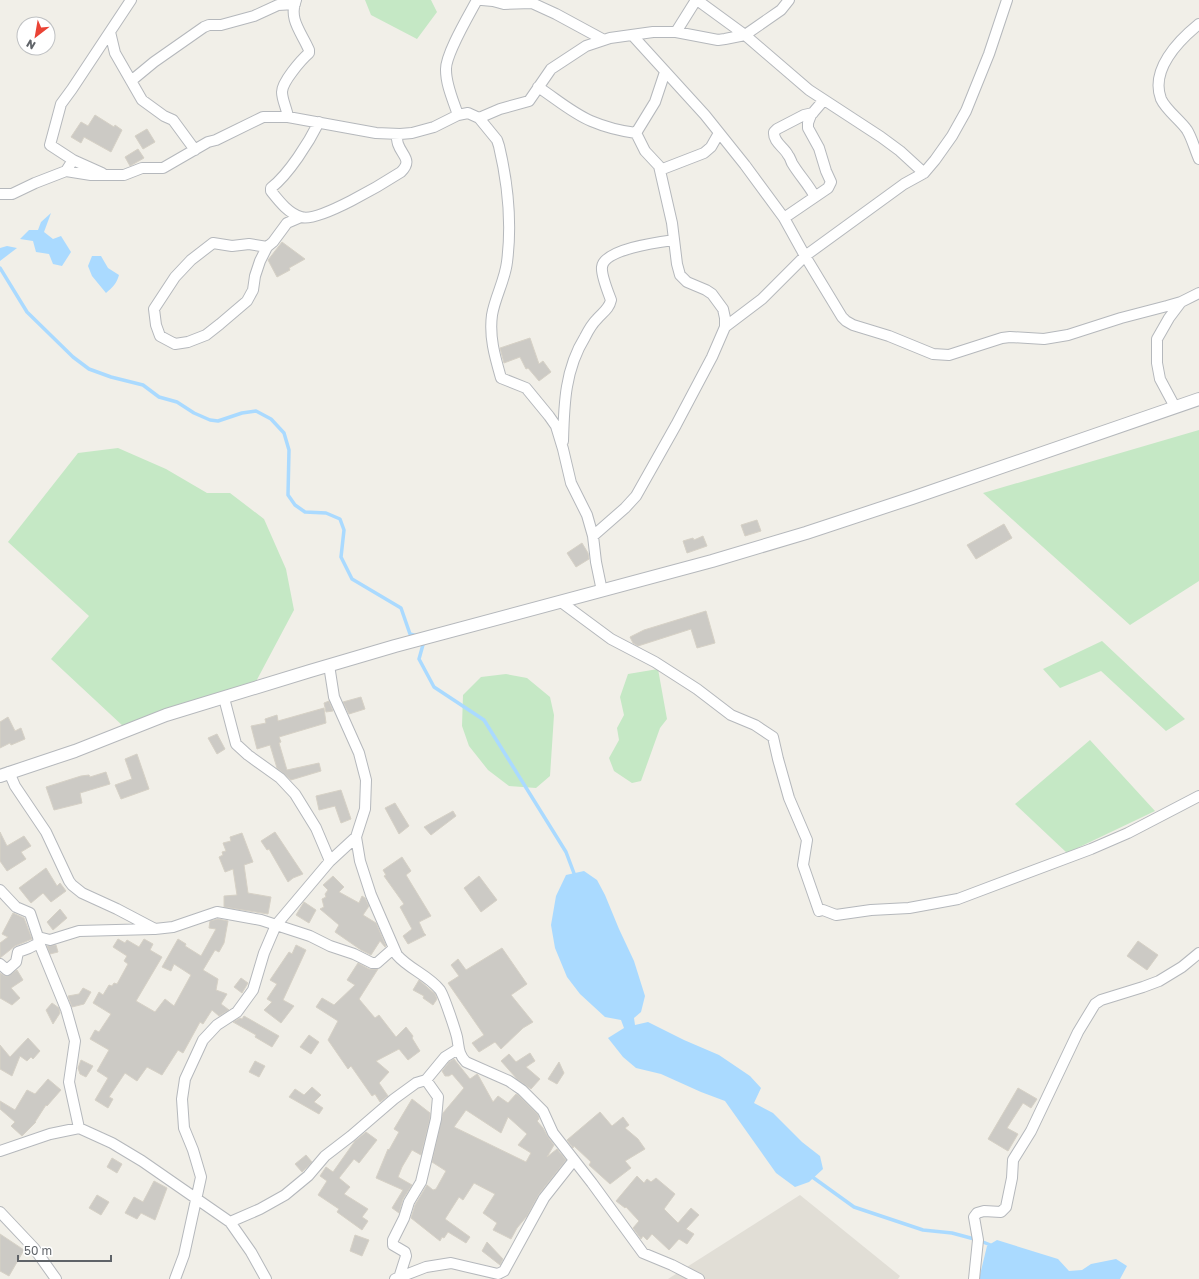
<svg xmlns="http://www.w3.org/2000/svg" width="1199" height="1279" font-family="'Golos Text',sans-serif">
	<style>
		.education { fill: #e1ded6 }
		.green { fill: #c5e8c5 }
		.water { fill: #aadaff }
		.lines { fill: none; stroke-linecap: round; stroke-linejoin: round }
		.stream { stroke: #aadaff; stroke-width: 3.5 }
		.building { fill: #cccac5; stroke: #d6d1c6; fill-rule: evenodd }
		.minor-casing { stroke: #b5b8bc; stroke-width: 12 }
		.tertiary-casing { stroke: #b5b8bc; stroke-width: 14 }
		.minor { stroke: #fff; stroke-width: 10 }
		.tertiary { stroke: #fff; stroke-width: 12 }
	</style>
	<rect width="100%" height="100%" fill="#f1efe8"/>
	<!-- education -->
	<path class="education" d="M800,1195l100,81 -2,3h-230z"/>
	<!-- green -->
	<path class="green" d="M365,0h66l6,12 -20,27 -46,-24z
		M1199,430v151l-69,44 -147,-132z
		M118,448l48,21 41,24h23l34,26 22,50 8,41 -43,81 -127,36 -73,-68 38,-43 -81,-74 70,-89z
		M1102,641l83,78 -19,12 -65,-60 -41,17 -17,-19z
		M658,669l9,50 -7,9 -19,53 -9,2 -18,-12 -5,-13 10,-18 -2,-12 7,-13 -4,-18 8,-23z
		M506,674l21,4 23,19 4,18 -4,61 -14,12 -27,-2 -21,-16 -19,-24 -7,-20 1,-31 18,-18z
		M1090,740l65,71 -88,42 -52,-49z"/>
	<!-- water -->
	<path class="water" d="M51,213l-7,19 9,7 8,-3 10,16 -9,14 -9,-2 -4,-10 -13,-2 -3,-11 -13,-2 9,-9h9l3,-8z
		M7,246l10,2 -17,13v-13z
		M92,256h9l7,12 11,7c-2,8 -7,13 -13,18l-14,-17 -4,-10z
		M584,871l13,9 8,15 14,34 15,32 11,35 -4,16 -7,6 1,7 13,-3 36,18 35,15 31,21 11,12 -7,15 19,10 29,29 18,14 3,13 -14,13 -14,5 -19,-14 -51,-72 -24,-9 -40,-18 -25,-6 -13,-11 -15,-19 16,-10 -3,-8 -16,-3 -25,-23 -13,-17 -12,-29 -4,-23 5,-29 10,-21z
		M997,1240l61,19 11,12 13,-1 9,-6 25,-5 11,7 -7,13h-141l8,-33z"/>
	<g class="lines">
		<!-- stream -->
		<path class="stream" d="M0,268l27,44 46,45 16,12 22,8 32,8 16,12 18,5 17,11 16,7 8,1 24,-8 14,-2 15,8 13,14 5,17 -1,45 7,10 10,7 21,1 14,6 4,11 -3,27 11,22 49,29 9,26 7,2
			M424,641l-5,18 15,28 50,33 82,132 9,24
			M811,1176l43,31 69,23 29,3 26,7 15,6"/>
	</g>
	<!-- building -->
	<path class="building" d="M95,115l19,12 1,-2 7,5 -11,22 -27,-15 -3,6 -10,-6 10,-15 7,4z
		M147,129l8,13 -12,7 -8,-13z
		M138,149l6,9 -14,8 -5,-9z
		M282,242l23,17 -16,9 1,2 -13,7 -9,-17z
		M530,338l9,26 4,-3 8,11 -12,9 -11,-13 -2,1 -6,-12 -16,6 -4,-15z
		M757,520l4,11 -16,5 -4,-11z
		M1004,524l8,14 -36,21 -9,-14z
		M703,536l4,10 -20,7 -4,-12 10,-3 1,2z
		M582,543l6,10 1,6 -13,8 -9,-14z
		M706,611l9,32 -18,5 -6,-19 -53,17 -5,-3 -3,-6 14,-7z
		M361,697l4,12 -16,5 -6,-12z
		M329,701l4,10 -7,1 -2,-9z
		M324,708l2,15 -47,14 2,5 -2,1 8,27 32,-7 2,8 -30,9 -14,-12 -7,-23 -13,4 -6,-23 15,-3 -1,-4 12,-4 1,6z
		M8,717l7,14 6,-3 4,11 -14,6 -1,-2 -10,5v-26z
		M217,734l8,15 -8,5 -9,-16z
		M137,754l12,35 -28,10 -6,-14 17,-6 -7,-20z
		M106,772l4,12 -30,9 2,10 -28,7 -8,-23 35,-11 8,-1 1,2z
		M341,790l10,29 -10,4 -6,-17 -16,4 -3,-14z
		M395,803l14,23 -10,8 -14,-26z
		M453,811l3,5 -25,19 -7,-8z
		M0,832l7,14 17,-10 7,10 -10,6 5,7 -19,12 -7,-10z
		M275,832l28,42 -10,4 -5,4 -19,-33 -2,1 -6,-9z
		M242,833l11,29 -9,3 4,28 23,4 -3,17 -44,-7v-11l13,-1 -4,-26 -8,3 -6,-15 4,-2 -1,-3 4,-1 -3,-8 8,-2 -1,-4z
		M402,857l9,14 -5,4 25,41 -12,6 5,11 2,2 -18,9 -5,-8 9,-7 -12,-22 4,-3 -20,-28 2,-1 -3,-5z
		M46,868l11,18 3,-3 6,8 -15,11 -8,-9 -12,10 -12,-15z
		M333,876l11,11 -5,5 20,11 3,-7 3,2 4,8 -6,9 13,8 10,23 -1,1 -5,-6 -9,14 -10,-5 -26,-18 4,-7 -19,-16 4,-2 -2,-8 4,-2 -1,-3 3,-4 -5,-5z
		M479,876l18,24 -16,12 -17,-24z
		M304,902l12,8 -7,13 -13,-8z
		M60,909l7,9 -14,12 -6,-8z
		M13,913l11,5 8,21 -17,7 -15,12v-15l8,-6 -6,-3z
		M218,919l10,2 -4,22 -5,9 -4,-2 -12,20 15,9 -2,11 11,4 -6,10 8,6 -10,6 -7,-6 -9,14 -3,-2 -17,31 -5,-3 -16,25 -15,-8 -10,14 -12,-8 -16,24 4,2 -5,9 -13,-8 13,-22 -11,-7 12,-21 -19,-11 5,-9 4,2 12,-18 -18,-11 6,-11 4,3 6,-10 3,1 2,-3 3,1 11,-20 -4,-3 3,-5 -14,-9 5,-8 7,4 2,-3 12,7 5,-8 9,5 -3,6 12,7 -26,44 19,11 10,-13 9,7 17,-31 -17,-11 -3,7 -9,-4 16,-28 8,5 -1,2 16,10 15,-27 -7,-1 1,-7z
		M1138,941l20,14 -11,15 -20,-14z
		M56,945l2,7 -8,2 -3,-8z
		M296,945l10,5 -23,50 11,6 -13,17 -17,-13 8,-8 -5,-3 10,-15 -7,-4 19,-28 3,2z
		M502,948l25,36 -16,11 22,27 -10,6 -22,21 -6,-7 -16,10 -7,-9 12,-8 -36,-52 11,-7 -8,-11 7,-6 8,11z
		M358,963l11,6h9l-19,30 16,19 4,-3 17,22 10,-10 7,9 -1,2 8,13 -12,9 -9,-11 -23,12 13,11 -10,11 9,13 -8,6 -5,-8 -3,2 -21,-30 -3,3 -20,-29 10,-19 -22,-14 6,-9 12,7 21,-20 -8,-5z
		M17,970l6,10 -12,8 9,10 -8,7 -12,-7v-25l5,3h3z
		M241,978l7,5 -6,10 -8,-6z
		M419,980l16,14 2,5 -4,6 -10,-7 1,-2 -11,-6z
		M83,988l8,4 -7,12 -12,3 -4,-11 11,-2z
		M52,1003l7,5 1,5 -7,11 -7,-14z
		M244,1016l35,20 -7,11 -17,-10 1,-2 -23,-13 7,-4 2,1z
		M309,1035l10,7 -8,12 -11,-7z
		M28,1038l12,13 -7,8 -2,-2 -4,4 -7,-5 -8,20 -12,-7v-24l10,12z
		M530,1053l5,8 -9,6 14,12 -9,10 -14,-10 -16,-18 8,-7 7,8z
		M454,1059l16,20 7,-5 1,1 15,27 5,-6 10,7 8,-9 2,1 20,20 1,4 -2,2 6,7 5,9 6,8 -7,12 10,-8 9,11 -27,34 -12,22 -10,12 -6,11 -18,-9 4,-7 -14,-10 12,-19 -21,-11 -11,17 -4,-3 -14,22 25,18 -4,6 -18,-11 -4,6 -2,-1 -2,4 -29,-23 4,-13 12,-20 6,5 3,-1 10,-18 -14,-9 11,-49 21,-25 -12,-14 -3,2h-4l-3,-5 7,-9zM466,1110l35,23 7,-16 19,17 -9,11 13,8 -5,9 -72,-35z
		M81,1060l12,6 -7,11 -6,-3 -2,-6z
		M255,1061l10,5 -6,11 -10,-5z
		M559,1062l5,11 -7,11 -9,-5z
		M48,1079l13,11 -14,16 -1,-1 -11,17h1l-14,14 -11,-10 4,-4 -15,-13v-8l15,9 12,-20 8,4z
		M312,1087l9,8 -7,7 9,6 -4,6 -30,-17 6,-8 9,6z
		M1018,1088l19,11 -6,9 -8,-5 -16,25 11,6 -10,17 -20,-12z
		M412,1099l18,14v5l-9,37 -9,-5 -10,17 -4,10 14,8 -9,14 -4,14 -7,-5 11,-18 -27,-12 12,-29 1,1 10,-18 -5,-3z
		M600,1112l12,14 11,-9 6,8 -4,3 13,11 7,10 -20,12 6,7 -21,16 -21,-19 2,-3 -17,-16 -1,2 -6,-8z
		M366,1132l11,8 -18,23 -5,-4 -15,19 11,9 -6,7 24,15 -6,8 6,4 -6,9 -25,-18 2,-3 -21,-14 9,-14 -7,-5 6,-9 7,5 22,-31z
		M306,1155l6,7 -10,10 -7,-8z
		M112,1158l10,6 -5,9 -10,-6z
		M637,1176l7,7 3,-4 4,3 5,-4 19,16 -11,15 14,14 13,-15 8,7 -13,14 8,5 -7,10 -8,-5 -10,11 -17,-16 -5,6 -4,-4 -2,3 -8,-11 6,-7 -13,-14 -1,1 -9,-7z
		M154,1181l13,7 -12,32 -14,-7 -4,6 -12,-6 9,-16 9,5z
		M97,1195l12,7 -8,13 -12,-7z
		M0,1234l24,16 -15,26 -9,-5z
		M355,1235l14,5 -7,16 -12,-5z
		M487,1242l16,17 -3,6 -18,-14z"/>
	<g class="lines">
		<defs>
			<path id="minor" d="M482,0l11,1 11,3 28,-1 24,11 48,26
				M697,0l48,35 64,55 72,47 19,14 24,22
				M1199,24c-21,17 -49,46 -38,75 5,11 19,21 26,31 5,8 8,20 12,29
				M110,32l5,21 27,47 22,16 9,4 22,30
				M676,32l20,-32
				M633,36l72,79 40,50 39,53 21,38 37,61 4,4 7,4 36,11 44,18 16,1 53,-17 8,-1 34,2 24,-4 53,-17 46,-12 14,-4 18,-9
				M665,72l-10,30 -19,31 9,18 14,15 13,57 5,41 3,11 7,7 19,8 6,4 11,15 2,9v9
				M131,81l23,-19 50,-35 5,-2h12l33,-9 24,-11 17,-1
				M538,87c17,11 34,26 53,34 14,6 30,10 45,12
				M813,113l-9,2 -27,14 -3,3c-1,10 10,15 14,23 2,2 3,6 4,8 7,12 17,22 23,34
				M458,115c-5,-15 -12,-30 -12,-45 -1,-15 23,-55 31,-70
				M288,117c-1,-8 -6,-17 -6,-25 0,-10 19,-32 27,-39v-3c-7,-17 -21,-31 -13,-50
				M479,118l21,-9 29,-8 22,-32 35,-23 24,-8 43,-6h23l42,8 7,-1 20,-4 36,-25 8,-10
				M319,122c-10,20 -30,52 -48,66v3c8,10 17,22 30,26 17,6 83,-34 100,-45 12,-12 1,-16 -3,-28 -1,-3 -1,-7 -2,-10
				M73,160l29,13
				M660,170l44,-17 7,-6 8,-14
				M66,171l25,4h33l18,-7h21l45,-26 8,-2 47,-23h25l88,16 24,1 12,-1 22,-6 24,-12 10,-2 11,5 18,22 2,6c9,38 13,77 8,116 -2,18 -12,35 -15,53 -3,22 3,42 9,63l25,10 23,28 7,10 7,23 8,34 16,32 6,21 3,26 6,29
				M0,194h12l23,-11 31,-12 7,-11 -23,-15 11,-41 11,-15 59,-89
				M784,218l44,-30 3,-6 -5,-11 -7,-23 -11,-20v-5l3,-8 12,-14
				M267,247l-18,-3 -17,2 -19,-3 -22,17 -16,17 -21,32 2,16 4,11 15,8 13,-2 18,-7 14,-11 27,-23 6,-11 2,-14 5,-15 7,-14 6,-5 14,-19 14,-6
				M1175,407l-15,-28 -3,-16v-24l12,-21 12,-16
				M563,441c1,-37 2,-72 22,-104 3,-6 7,-13 12,-18 6,-7 12,-10 14,-19 -3,-8 -10,-25 -9,-33 2,-18 57,-25 72,-27
				M593,536l32,-28 11,-12 40,-71 36,-68 13,-30 37,-28 43,-43 99,-72 20,-11 11,-13 17,-24 14,-25 23,-57 18,-54
				M561,602l50,37 44,23 42,27 34,26 24,10 18,12 5,22 11,39 18,42 -4,25 16,46 4,-1 13,5 35,-5 38,-2 49,-9 133,-50 37,-16 71,-37
				M329,665l5,32 25,56 7,27 -1,29 -9,28 4,24 11,34 26,60c12,14 31,20 43,35 4,6 15,39 17,47 2,10 1,17 9,25l43,19 13,9 21,21 10,22 39,50 51,70 29,12 27,14
				M224,698l12,46 12,11 32,23 15,16 21,34 14,33
				M9,772l6,14 31,46 23,49 3,4 10,8 35,16 38,20 18,-2 44,-15 44,8 49,16 20,10 24,8 18,9h5l17,-15
				M0,890l16,17 14,6 8,24
				M39,943l27,66 9,32 -6,41 10,46
				M0,964l7,6 9,-8 2,-10 11,-4 10,-5 -1,-6 12,3 29,-9 74,-2
				M0,1151l50,-17 29,-6 33,15 30,18 88,61
				M0,1212l34,36 22,31
				M399,1278l7,-22 -1,-4 -12,-7v-5l11,-22 5,-16 12,-20 15,-63 2,-22 -12,-17
				M175,1279l9,-24 17,-78 -8,-27 -9,-22 -2,-29 3,-20 18,-39 14,-15 20,-13 16,-22 11,-37 12,-28 54,-64 26,-24
				M266,1279l-15,-27 -21,-30 30,-13 25,-14 23,-19 17,-20 26,-20 43,-37 22,-16 10,-3 19,-23 13,-8
				M395,1279l31,-12 25,-4 47,11 6,-3 40,-73 30,-38
				M974,1279l4,-39 -4,-23 3,-4 7,-2 17,1 5,-5 6,-29 1,-18 18,-29 47,-99 17,-28 6,-4 42,-13 16,-6 23,-14 17,-14"/>
			<path id="tertiary" d="M0,776l75,-25 91,-36 144,-44 85,-25 317,-85 94,-28 106,-35 287,-99"/>
		</defs>
		<!-- minor casing -->
		<use href="#minor" class="minor-casing"/>
		<!-- tertiary casing -->
		<use href="#tertiary" class="tertiary-casing"/>
		<!-- minor -->
		<use href="#minor" class="minor"/>
		<!-- tertiary -->
		<use href="#tertiary" class="tertiary"/>
	</g>
	<!-- north arrow -->
	<g transform="translate(36 36) rotate(211)"><circle r="19" fill="#ffffff" stroke="#bfc1c3"/>
	<path d="M0-3L7 15L0 10L-7 15Z" fill="#ea4335"/>
	<text y="-6" font-size="11" font-weight="bold" text-anchor="middle" fill="#5f6368">N</text>
	</g>
	<!-- scale -->
	<path d="M18 1255v6h93v-6" fill="none" stroke="#5f6368" stroke-width="2"/>
	<text x="24" y="1255" font-size="12" fill="#5f6368" stroke="#ffffff" stroke-width="3" paint-order="stroke">50 m</text>
</svg>
